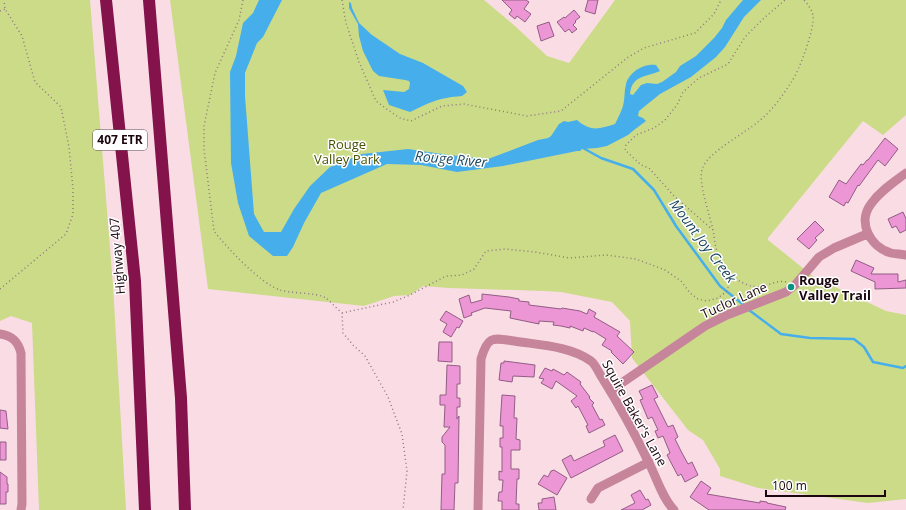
<svg xmlns="http://www.w3.org/2000/svg" width="906" height="510" font-family="'Open Sans',sans-serif">
	<style>
		.green { fill: #ccdb88 }
		.water { fill: #46afeb }
		.lines { fill: none; stroke-linecap: round; stroke-linejoin: round }
		.stream { stroke: #46afeb; stroke-width: 2.5 }
		.building { fill: #ec96d5; stroke: #925d84 }
		.path { stroke: #927881; stroke-width: 1.5; stroke-dasharray: 1 3; stroke-linecap: butt }
		.minor { stroke: #c7859c; stroke-width: 9 }
		.motorway { stroke: #83134a; stroke-width: 12 }
		.poi-dot { fill: #09927d; stroke: #fff; stroke-width: 1.5 }
		.labels { text-anchor: middle; stroke-width: 3; stroke-linejoin: round; paint-order: stroke }
		.shield { fill: #fff; stroke: #5f5056; stroke-width: 1 }
		.shield-label { font-size: 12px; font-weight: bold; fill: #1b050e }
		.park-label { font-size: 13px; fill: #495202; stroke: #fff }
		.street-label { font-size: 13px; fill: #1b050e; stroke: #fff }
		.poi-label { font-size: 13px; font-weight: bold; fill: #1b050e; stroke: #fff; text-anchor: start }
		.water-label { font-size: 14px; font-style: italic; fill: #1c475f; stroke: #fff }
	</style>
	<rect width="100%" height="100%" fill="#fadce5"/>
	<!-- green -->
	<path class="green" d="M0,0h90l23,285 13,225h-87l-7,-187 -21,-7 -11,5z
		M170,0h314l31,26 32,30 22,7 46,-63h291v115l-23,20 -20,-14 -95,117v2l46,37 72,34 20,4v184l-38,4 -110,-15 -38,-12v-7l-17,-29 -15,-10 -56,-72 -2,-37 -18,-19 -51,-10 -17,-1 -95,-3 -26,-2 -13,9 -16,1 -30,10 -156,-17z"/>
	<!-- water -->
	<path class="water" d="M259,0h23l-19,37 -6,6 -12,30v23l9,118 10,18h17l13,-23 16,-23 20,-19 32,-13 46,-5 41,6 39,4 50,-19 10,-2 3,-2 8,-12 5,-3 4,1 9,-2c14,12 22,9 38,4 3,-6 6,-12 8,-18 2,-7 1,-15 3,-22 3,-12 18,-21 30,-19l4,6c-14,6 -28,4 -30,23l3,1 8,-10 6,-2 10,1 5,-2 14,-10 4,-6 16,-10 18,-18 8,-10 4,-8 17,-20h18l-17,17 -19,30 -9,10 -25,20 -31,17 -21,17 -1,5 5,2 3,3 -12,9 -6,5 -21,11 -10,2 -15,1 -2,2h-3l-74,15 -46,6 -36,-7 -34,-1 -66,29 -17,30 -11,24 -6,9h-14l-24,-20 -11,-33 -7,-40 -1,-91 6,-16 7,-33 10,-10z
		M349,2l2,1 1,5 7,15 13,12 28,19 23,9 40,23 4,6 -5,4c-24,2 -31,6 -52,16l-21,-7 -6,-15 21,2 5,-3 1,-6 -1,-2 -4,-1 -26,-4 -6,-5 -10,-20 -4,-15 -1,-12 -9,-16z"/>
	<g class="lines">
		<!-- stream -->
		<path class="stream" d="M583,148l18,10 32,11 21,21 22,36 44,60 25,20
			M749,310l32,24 29,4 44,1 10,8 9,15 30,6 3,-2"/>
	</g>
	<!-- building -->
	<path class="building" d="M502,0h24l3,2 -5,7 7,5 -6,8 -8,-6 -2,3 -6,-5 3,-4z
		M588,0h10l-3,14 -10,-3z
		M574,10l6,7 -5,4 1,1 -3,3 4,4 -5,4 -3,-4 -4,3 -8,-10 7,-5 1,1z
		M549,22l5,14 -13,5 -4,-15z
		M885,138l13,11 -13,17 -7,-6 -19,26 -1,-1 -10,18 -2,-1 -2,4 -15,-9 10,-17 7,4 15,-20 2,1 4,-5h1z
		M903,212l3,7v11l-6,3 -4,-7 -4,2 -4,-9z
		M815,221l9,9 -9,8 2,2 -8,9 -12,-10z
		M856,260l18,8 -3,6h27v8l8,-2v8l-31,1v-7l-24,-11z
		M482,294l27,3 10,2v2l10,1v3l32,4 1,-1 18,3 7,3 2,-5 7,4 -2,4 26,15 -3,4 17,16 -11,12 -12,-12 1,-1 -10,-6 4,-6 -13,-8v1l-9,-4 -1,3 -13,-5v2l-9,-2 -8,-1 1,-3 -15,-1v3l-29,-6 1,-7 -26,-3 -14,5 1,2 -8,3 -5,-19 10,-4 2,8 11,-3z
		M446,311l17,10 -4,7 -2,-1 -6,10 -8,-5 4,-8 -7,-4z
		M439,342h13v20l-14,-1z
		M504,361l31,4 -1,12 -21,-1 -1,6 -13,-2 2,-17h3z
		M447,365l13,1v18h-3v14h3v9h-3v12l2,-3 -1,67h-3l-1,27h-13l1,-36h3v-29l-3,-3v-5l8,-10h-6l1,-22h-5v-10h6z
		M545,368l7,3 1,-2 11,6 3,-3 14,10 -1,2 10,13 -1,1 5,5 -2,2 8,15 2,-1 3,6 -16,8 -3,-7 2,-1 -10,-19 -2,2 -5,-7 6,-5 -21,-15 -4,8 -11,-6 3,-4 -5,-1z
		M652,385l6,12 -4,2 14,28 5,-2 5,12 -3,2 7,14 6,11 4,-2 6,13 -13,7 -4,-8 -3,2 -11,-21 3,-2 -7,-17 -5,2 -3,-7 3,-1 -6,-13 -4,2 -8,-19 3,-1 -4,-8z
		M502,395l13,1 -1,22h3l-1,21 4,1v10h-9v19h8v10h-2l-1,25h3v6h-17v-9h-4l1,-9h3l1,-12h-4v-9l3,1v-25h-2v-9h3v-12h-3z
		M0,410l6,1 2,18 -8,-1z
		M615,435l8,16 -52,27 -9,-18 9,-5 3,6 31,-15 -2,-5z
		M0,442h6v18h-6z
		M554,470l13,8 -10,17 -19,-11 6,-9 4,2 3,-6z
		M0,472l7,5v7h1v8h-2v12h-6z
		M701,481l10,7 -4,6 53,9v-2l7,1v1l19,4 -1,3h-76l-19,-13z
		M640,490l6,10 2,-1 3,6 -9,5h-21l14,-7 -4,-8z
		M554,497l2,13h-17l-1,-7h4v-4z"/>
	<g class="lines">
		<!-- path -->
		<path class="path" d="M243,0l-4,20 -24,53 -11,53v23l10,82c12,16 47,53 66,59 12,4 36,2 46,8 4,3 11,11 16,15l1,20 10,12 12,11 23,41 14,37 5,37 -4,39
			M342,0l4,23 13,39 17,39 12,9 12,8 11,3 31,-15 22,-2 63,12 34,-5 66,-53 17,-10 51,-15 19,-19 7,-14
			M0,11l5,-2
			M713,230l-39,-34 -25,-28 -8,-3 -16,-15 1,-5 10,-10 18,-7 11,-8 12,-15 6,-13 16,-14 29,-14 17,-27 19,-19 21,-18
			M786,282c-13,-3 -22,9 -38,3 -22,-8 -32,-28 -34,-49 -2,-17 -18,-55 -11,-69 7,-16 41,-33 56,-46 13,-10 24,-26 33,-40 7,-10 23,-53 21,-65 -1,-7 -5,-11 -9,-16
			M0,289l66,-55 7,-20v-25l-4,-42 -8,-40 -26,-25 -13,-46 -17,-27 -1,-9
			M342,313l51,-11 17,-7 36,-19 16,-1 12,-6 12,-18 19,-2 30,3 35,6 36,-3 30,4 29,11 16,11 9,12 8,6 9,2 11,-3 9,-7 5,-16"/>
		<!-- minor -->
		<path class="minor" d="M906,173c-12,9 -26,18 -35,31 -14,18 -1,43 20,49 4,1 10,1 15,2
			M0,334c12,2 18,7 21,19l1,151 -1,6
			M610,391l95,-65 22,-11 59,-23 10,-8 23,-27 15,-9 33,-14
			M591,499l7,-11 51,-26
			M478,510l3,-151c7,-24 12,-21 33,-18 25,4 56,5 77,20 4,3 7,10 10,15 17,27 33,56 47,85 8,15 14,37 26,49"/>
		<!-- motorway -->
		<path class="motorway" d="M106,0l29,281 10,229
			M149,0l32,398 4,112"/>
	</g>
	<!-- markers -->
	<circle class="poi-dot" cx="791" cy="287" r="4"/>
	<g class="labels">
		<!-- shield labels -->
		<rect class="shield" x="93" y="130" width="54" height="20" rx="3"/>
		<g class="shield-label">
			<text x="120" y="144">407 ETR</text>
		</g>
		<!-- park labels -->
		<g class="park-label">
			<text x="347" y="149">Rouge<tspan x="347" dy="15">Valley Park</tspan></text>
		</g>
		<!-- street labels -->
		<g class="street-label">
			<text transform="translate(117 256) rotate(-95)" y="5">Highway 407</text>
			<text transform="translate(734 300) rotate(-24)" y="5">Tuclor Lane</text>
			<text transform="translate(635 413) rotate(61)" y="5">Squire Baker's Lane</text>
		</g>
		<!-- poi labels -->
		<g class="poi-label">
			<text x="799" y="285">Rouge<tspan x="799" dy="15">Valley Trail</tspan></text>
		</g>
		<!-- water labels -->
		<g class="water-label">
			<text transform="translate(451 159) rotate(5)" y="5">Rouge River</text>
			<text transform="translate(703 241) rotate(53)" y="5">Mount Joy Creek</text>
		</g>
	</g>
	<!-- scale -->
	<path d="M766 490v6h119v-6" fill="none" stroke="#1b050e" stroke-width="2"/>
	<text x="772" y="490" font-size="12" fill="#1b050e" stroke="#ffffff" stroke-width="3" paint-order="stroke">100 m</text>
</svg>
